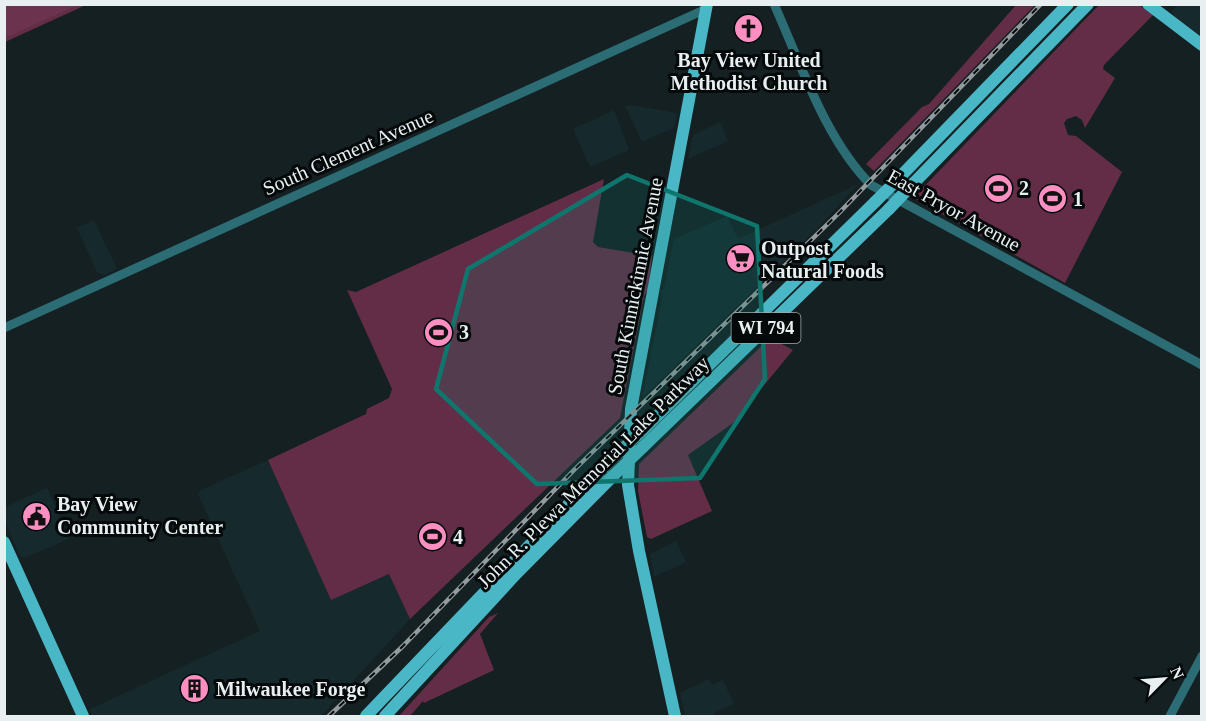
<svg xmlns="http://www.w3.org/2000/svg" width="1206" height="721" font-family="Georgia,serif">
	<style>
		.built { fill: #162a2d }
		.green { fill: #642d47 }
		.forest { fill: #6b334e }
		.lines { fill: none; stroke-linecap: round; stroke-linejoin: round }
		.minor { stroke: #2b6c75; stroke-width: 9 }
		.major { stroke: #4ab7c6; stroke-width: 12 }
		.rail-casing { stroke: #929b9d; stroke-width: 4.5 }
		.rail { stroke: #05090a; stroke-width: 2; stroke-dasharray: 7; stroke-linecap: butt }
		.major-bridge { stroke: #4ab7c6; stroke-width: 12 }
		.marked { fill: #0f766e; fill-opacity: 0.2; stroke: #0f766e; stroke-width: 4.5; stroke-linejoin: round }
		.labels { text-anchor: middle; stroke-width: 6; stroke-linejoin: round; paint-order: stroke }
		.shield { fill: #05090a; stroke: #a4aaac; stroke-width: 1.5 }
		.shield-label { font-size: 18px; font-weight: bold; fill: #e8eff1 }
		.poi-label { font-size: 20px; font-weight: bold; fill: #e8eff1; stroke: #05090a; text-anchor: start }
		.street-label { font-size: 20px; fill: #e8eff1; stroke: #05090a }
	</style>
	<rect width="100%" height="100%" fill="#152022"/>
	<!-- built -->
	<path class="built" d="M1177,4l24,1v31l-28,-21 -1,-4z
		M631,105l46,8 -3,15 -32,14 -17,-36z
		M614,110l15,40 -39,17 -17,-38z
		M720,122l8,19 -40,18 5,-24z
		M858,184l-40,44 -176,170 20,-98 -1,-9 3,-2 10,-50 53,-23 11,23z
		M94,220l23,49 -13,6 -7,-3 -20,-44z
		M268,460l63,139 59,-25 20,45 -89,97h-228l-3,-7 170,-78 -62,-137 3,-4z
		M47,488l22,51 -45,19 -4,-2 -15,-34v-15z
		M676,541l10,21 -32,15 -4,-23z
		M709,679l3,6 11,-5 11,24 -20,9 1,3h-30l-5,-23z"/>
	<!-- green -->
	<path class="green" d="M5,4l81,1 -81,37z
		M1016,5h19l-161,166 -8,-7 56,-57 7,-3z
		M1099,5h40l14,10 -49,50 -1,4 12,9 -30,50 -3,-8 -6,-4 -9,3 -3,4 4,12 8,1 46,36 -57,111 -152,-85z
		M604,179l-11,63 5,5 54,9 -4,33 -4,7 -24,122 -210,201 -21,-45 -58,26 -63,-140 98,-46 1,-5 22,-11 3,-9 -45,-99 9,2z
		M770,338l23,12 -60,73 -45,32 24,56 -61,28 -4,-2 -9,-46 1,-27z
		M498,613l-18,21 14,36 -70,33 -1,-2 -13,15h-11l90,-99z"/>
	<!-- forest -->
	<path class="forest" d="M5,4h73v1l-73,33z"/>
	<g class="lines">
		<!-- minor -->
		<path class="minor" d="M774,4c27,60 51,135 97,181l331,180
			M4,328l702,-319
			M1170,716l32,-60"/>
		<!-- major -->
		<path class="major" d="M1148,4l54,41
			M895,182l173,-178
			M907,190l181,-186
			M643,430l232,-228
			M643,447l246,-238
			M4,542l79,174
			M366,716l248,-259
			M385,716l132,-143 96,-97
			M675,716l-36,-165 -11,-66 3,-76 76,-405"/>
		<defs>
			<path id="rail" d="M329,716l74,-70 172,-177 264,-256 202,-209"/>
		</defs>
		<!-- rail casing -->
		<use href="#rail" class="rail-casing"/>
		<!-- rail -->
		<use href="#rail" class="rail"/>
		<!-- major-bridge -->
		<path class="major-bridge" d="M875,202l20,-20
			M889,209l18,-19
			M614,457l29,-27
			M613,476l30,-29"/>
	</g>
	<!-- marked area -->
	<path class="marked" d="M627,175l130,51 8,153 -65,99 -163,6 -101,-95 32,-120z"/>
	<!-- icons -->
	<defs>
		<symbol id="church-disc" viewBox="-11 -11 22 22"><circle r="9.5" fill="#fc8fc1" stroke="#05090a"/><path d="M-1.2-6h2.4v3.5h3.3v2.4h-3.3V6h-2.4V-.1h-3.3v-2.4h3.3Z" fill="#111"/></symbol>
		<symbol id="stadium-disc" viewBox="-11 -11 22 22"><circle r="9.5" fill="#fc8fc1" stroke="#05090a"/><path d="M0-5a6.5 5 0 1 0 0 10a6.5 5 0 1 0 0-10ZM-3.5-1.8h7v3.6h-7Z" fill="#111"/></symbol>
		<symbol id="supermarket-disc" viewBox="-11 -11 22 22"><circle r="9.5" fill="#fc8fc1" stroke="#05090a"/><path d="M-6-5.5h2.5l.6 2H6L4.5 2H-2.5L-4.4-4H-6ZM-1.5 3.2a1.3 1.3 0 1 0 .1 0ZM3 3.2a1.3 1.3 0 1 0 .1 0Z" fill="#111"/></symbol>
		<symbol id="civic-disc" viewBox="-11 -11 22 22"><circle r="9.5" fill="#fc8fc1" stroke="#05090a"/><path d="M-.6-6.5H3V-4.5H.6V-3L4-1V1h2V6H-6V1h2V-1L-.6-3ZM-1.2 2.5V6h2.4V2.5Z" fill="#111"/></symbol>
		<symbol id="building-disc" viewBox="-11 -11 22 22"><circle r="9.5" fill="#fc8fc1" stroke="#05090a"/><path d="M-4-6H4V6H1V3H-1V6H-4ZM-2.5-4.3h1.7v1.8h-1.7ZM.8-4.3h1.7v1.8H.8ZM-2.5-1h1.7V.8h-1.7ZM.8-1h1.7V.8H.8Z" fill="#111"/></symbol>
	</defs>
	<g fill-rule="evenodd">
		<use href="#church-disc" x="732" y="12" width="33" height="33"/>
		<use href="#stadium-disc" x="982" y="172" width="33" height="33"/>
		<use href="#stadium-disc" x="1036" y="182" width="33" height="33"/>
		<use href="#supermarket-disc" x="724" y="242" width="33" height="33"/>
		<use href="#stadium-disc" x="422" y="316" width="33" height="33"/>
		<use href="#civic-disc" x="20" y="500" width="33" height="33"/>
		<use href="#stadium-disc" x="416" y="520" width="33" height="33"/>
		<use href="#building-disc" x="178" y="672" width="33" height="33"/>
	</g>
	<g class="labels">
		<!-- shield labels -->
		<rect class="shield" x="731.5" y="313" width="69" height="30" rx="4.5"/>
		<g class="shield-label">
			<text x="766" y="334">WI 794</text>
		</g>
		<!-- poi labels -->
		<g class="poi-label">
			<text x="749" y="67" text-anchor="middle">Bay View United<tspan x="749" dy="23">Methodist Church</tspan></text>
			<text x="1019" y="195">2</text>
			<text x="1073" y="206">1</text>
			<text x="761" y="255">Outpost<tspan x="761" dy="23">Natural Foods</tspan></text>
			<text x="459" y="339">3</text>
			<text x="57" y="511">Bay View<tspan x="57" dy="23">Community Center</tspan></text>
			<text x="453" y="544">4</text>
			<text x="216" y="696">Milwaukee Forge</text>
		</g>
		<!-- street labels -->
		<g class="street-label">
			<text transform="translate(348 152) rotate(-24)" y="7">South Clement Avenue</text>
			<text transform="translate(954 210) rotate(29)" y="7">East Pryor Avenue</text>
			<text transform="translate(635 286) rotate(-79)" y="7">South Kinnickinnic Avenue</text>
			<text transform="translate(593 472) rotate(-45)" y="7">John R. Plewa Memorial Lake Parkway</text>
		</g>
	</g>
	<!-- border -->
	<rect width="1206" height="721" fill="none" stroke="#e8eff1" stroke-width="12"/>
	<!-- north arrow -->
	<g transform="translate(1164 679) rotate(65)" stroke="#05090a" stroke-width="4.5" paint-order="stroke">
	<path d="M0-4.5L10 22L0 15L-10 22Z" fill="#e8eff1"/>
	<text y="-9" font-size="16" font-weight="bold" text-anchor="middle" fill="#e8eff1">N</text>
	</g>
</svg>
